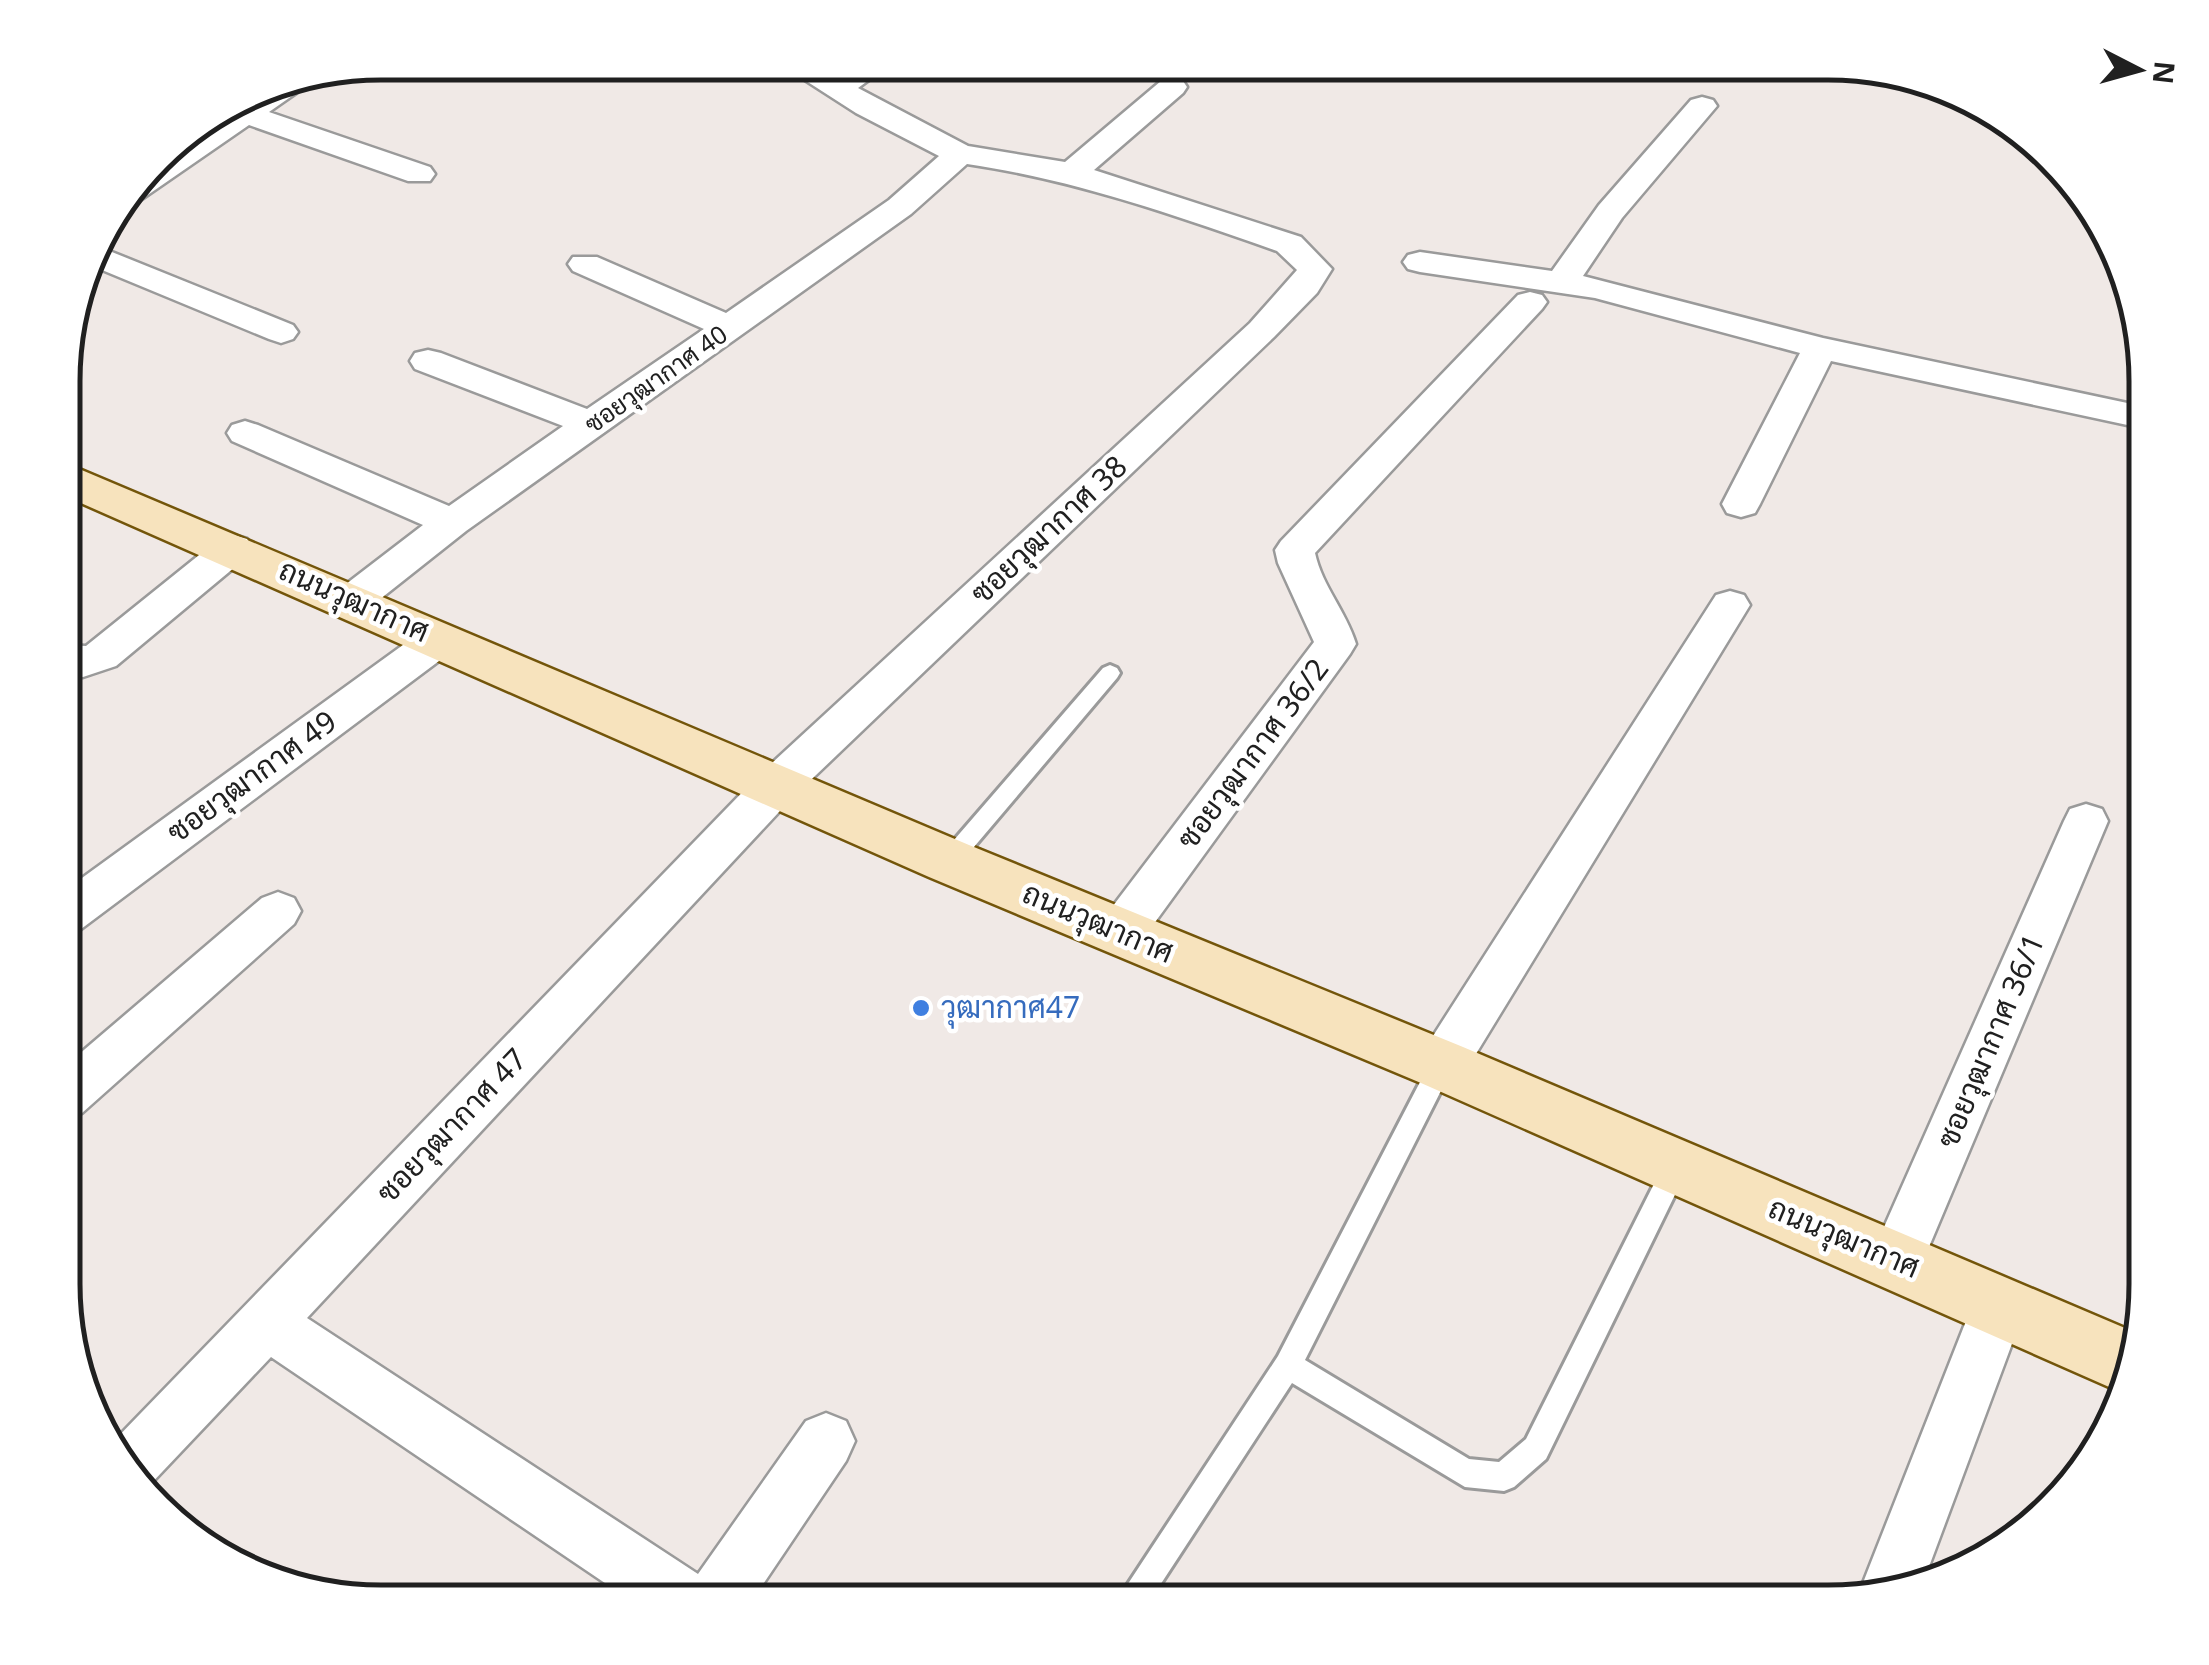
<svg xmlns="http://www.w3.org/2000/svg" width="2209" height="1665" font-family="'Noto Sans',Sarabun,sans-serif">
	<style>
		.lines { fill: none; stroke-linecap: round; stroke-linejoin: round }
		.service-casing { stroke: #9a9a9a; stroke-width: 6 }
		.minor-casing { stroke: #9a9a9a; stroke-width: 5 }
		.secondary-casing { stroke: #73550a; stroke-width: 5 }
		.service { fill: #fff; fill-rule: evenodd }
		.minor { fill: #fff; fill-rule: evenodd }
		.secondary { fill: #f7e3bd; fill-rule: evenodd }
		.shop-dot { fill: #3f7fe0; stroke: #fff; stroke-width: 4 }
		.labels { text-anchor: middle; stroke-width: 9; stroke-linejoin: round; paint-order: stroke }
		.far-street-label { font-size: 25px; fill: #202020; stroke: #fff }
		.street-label { font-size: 30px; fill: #202020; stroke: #fff }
		.shop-label { font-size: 30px; fill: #366cbe; stroke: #fff; text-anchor: start }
		.rim { fill: none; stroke: #202020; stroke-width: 5 }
	</style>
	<rect width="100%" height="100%" fill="#f0e9e6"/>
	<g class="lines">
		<defs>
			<path id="service" d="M1110,665l7,3 3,5 -3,5 -160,189h-16l-3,-6 3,-6 162,-187z
				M1442,1054l9,3 3,8 -149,295 164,99 30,3 27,-23 141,-281 9,-4 9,4 4,8 -143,293 -32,28 -10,4 -39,-4 -173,-104 -143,219h-33l162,-246 155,-299z"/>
			<path id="minor" d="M768,63h46l24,12 19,-12h35l-34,25 110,58 97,16 96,-81h22l4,6 -4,6 -89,77 207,67 31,32 -15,24 -43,44 -482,461 -485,520 391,256 108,-153 20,-8 20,8 9,20 -9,20 -95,141h-118l-362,-245 -126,133 -35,-45 650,-671 490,-451 47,-53 -20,-19c-103,-36 -202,-71 -310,-87l-56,50 -445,317 -101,80 -14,4 -14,-4 -6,-10 6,-10 86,-66 -191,-84 -5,-8 5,-8 13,-4 13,4 191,81 114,-80 -148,-57 -5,-8 5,-8 13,-3 13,3 146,56 117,-80 -131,-58 -5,-7 5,-7h24l129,56 163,-113 50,-44 -83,-43 -56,-36 -27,-8z
				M314,74l-2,8 -43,30 161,55 5,7 -5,7h-22l-159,-56 -110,76 -18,1 34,-41 108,-72 15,-9z
				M1702,97l11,3 4,6 -95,112 -39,58 240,62 323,69v22l-315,-68 -71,143 -5,9 -14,4 -14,-4 -5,-9 78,-151 -205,-55 -175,-26 -12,-3 -5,-7 5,-7 12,-3 132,19 47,-66 92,-105z
				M97,246l196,79 5,7 -5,7 -12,4 -12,-4 -179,-74z
				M1530,292l12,3 5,7 -5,7 -227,244c7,33 31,58 41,91l-6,10 -213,293 -17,5 -17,-5 -7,-14 7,-14 211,-277 -36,-79 -3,-13 6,-9 237,-246z
				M233,535l14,4 6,9 -6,9 -131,109 -33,11 -18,-2v-30l21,1 133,-107z
				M1730,591l14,4 6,10 -290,475 -18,6 -18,-6 -7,-15 7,-15 292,-455z
				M440,624l15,5 6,10 -6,10 -374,280 -17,6v-44l361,-262z
				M2086,804l16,5 6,12 -185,440 -8,18 -19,7 -19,-7 -8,-18 195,-440 6,-12z
				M278,892l16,6 7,13 -7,13 -212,189 -18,7v-53l198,-169z
				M1999,1280l19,8 8,18 -102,274 -61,14 -2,-6 111,-282 8,-18z"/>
			<path id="secondary" d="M65,463l904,382 494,202 676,287 -14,60 -704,-311 -492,-206 -864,-381z"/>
		</defs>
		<!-- service casing -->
		<use href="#service" class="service-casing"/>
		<!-- minor casing -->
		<use href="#minor" class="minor-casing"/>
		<!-- secondary casing -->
		<use href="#secondary" class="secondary-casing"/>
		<!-- service -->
		<use href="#service" class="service"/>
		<!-- minor -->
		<use href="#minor" class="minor"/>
		<!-- secondary -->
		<use href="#secondary" class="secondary"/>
	</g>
	<!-- markers -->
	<circle class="shop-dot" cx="921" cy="1008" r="10"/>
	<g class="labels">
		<!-- far-street labels -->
		<g class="far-street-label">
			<text transform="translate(656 379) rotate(-35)" y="9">ซอยวุฒากาศ 40</text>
		</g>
		<!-- street labels -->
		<g class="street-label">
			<text transform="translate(1049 530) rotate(-43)" y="10">ซอยวุฒากาศ 38</text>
			<text transform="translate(354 601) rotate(24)" y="10">ถนนวุฒากาศ</text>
			<text transform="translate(1253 754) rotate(-53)" y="10">ซอยวุฒากาศ 36/2</text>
			<text transform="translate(252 777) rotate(-36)" y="10">ซอยวุฒากาศ 49</text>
			<text transform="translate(1098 923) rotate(23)" y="10">ถนนวุฒากาศ</text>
			<text transform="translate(1991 1041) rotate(-67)" y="10">ซอยวุฒากาศ 36/1</text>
			<text transform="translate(452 1126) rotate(-46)" y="10">ซอยวุฒากาศ 47</text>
			<text transform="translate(1844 1238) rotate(23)" y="10">ถนนวุฒากาศ</text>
		</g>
		<!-- shop labels -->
		<g class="shop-label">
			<text x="941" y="1018">วุฒากาศ47</text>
		</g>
	</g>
	<!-- crop -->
	<path d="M0 0H2209V1665H0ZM381 80H1828A301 301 0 0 1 2129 381V1284A301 301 0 0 1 1828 1585H381A301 301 0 0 1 80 1284V381A301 301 0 0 1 381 80Z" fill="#fff" fill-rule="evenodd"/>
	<path class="rim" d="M381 80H1828A301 301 0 0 1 2129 381V1284A301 301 0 0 1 1828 1585H381A301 301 0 0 1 80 1284V381A301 301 0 0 1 381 80Z"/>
	<!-- north arrow -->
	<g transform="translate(2139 70) rotate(96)" stroke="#ffffff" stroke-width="8" paint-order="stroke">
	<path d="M0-8L18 38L0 25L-18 38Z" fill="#202020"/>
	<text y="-15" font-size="28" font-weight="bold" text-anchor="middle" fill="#202020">N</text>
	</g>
</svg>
